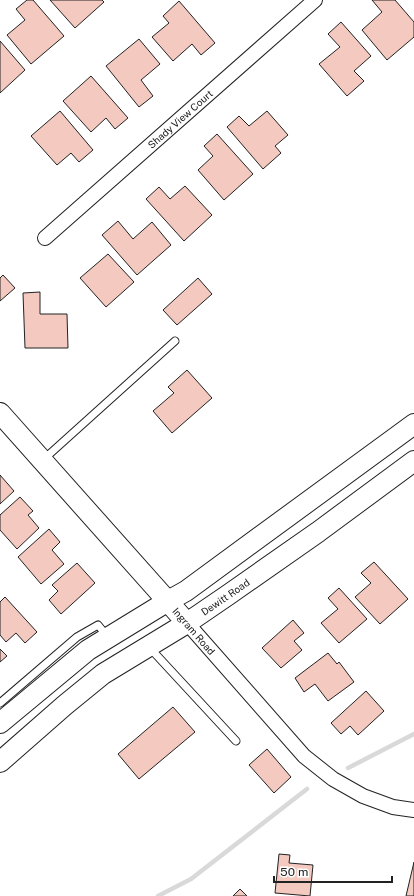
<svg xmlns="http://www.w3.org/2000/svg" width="414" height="896" font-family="'Public Sans',sans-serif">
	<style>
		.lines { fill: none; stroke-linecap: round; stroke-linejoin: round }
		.stream { stroke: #d9d9d9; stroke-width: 4.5 }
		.building { fill: #f3c9c0; stroke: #222 }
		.lane-casing { stroke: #222; stroke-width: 9 }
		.street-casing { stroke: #222; stroke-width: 16 }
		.secondary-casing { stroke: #222; stroke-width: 22 }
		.lane { stroke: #fff; stroke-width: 7 }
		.street { stroke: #fff; stroke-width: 14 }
		.secondary { stroke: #fff; stroke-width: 20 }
		.labels { text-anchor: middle; stroke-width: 3; stroke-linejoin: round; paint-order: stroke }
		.street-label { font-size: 10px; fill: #222; stroke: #fff }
	</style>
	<rect width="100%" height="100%" fill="#fff"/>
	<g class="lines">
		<!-- stream -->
		<path class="stream" d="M348,768l66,-34
			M158,896l33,-17 116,-90"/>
	</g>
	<!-- building -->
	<path class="building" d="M27,0h6l31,36 -33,28 -24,-29 18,-15 -9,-11z
		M50,0h52l2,2 -29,26z
		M372,0h23l19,22v15l-27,23 -25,-30 20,-18z
		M179,1l36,42 -14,12 -9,-11 -19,17 -21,-24 17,-14 -6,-7z
		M341,22l30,34 -17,15 10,10 -17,15 -28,-32 21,-17 -12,-13z
		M139,39l21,25 -19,16 12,16 -14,11 -33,-41z
		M0,41l25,29 -25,23z
		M91,76l37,42 -13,11 -9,-11 -15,14 -28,-31z
		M60,111l33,39 -14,12 -8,-9 -14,12 -26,-29z
		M267,111l21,24 -13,11 6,7 -18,16 -36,-42 12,-11 10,10z
		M217,134l36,40 -29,26 -26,-30 15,-14 -9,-10z
		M185,186l27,29 -28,26 -38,-42 13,-12 11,12z
		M118,221l15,18 19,-17 19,23 -34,30 -35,-40z
		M108,254l26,28 -28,25 -26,-29z
		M3,275l12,13 -15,13v-23z
		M198,278l14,16 -35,31 -14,-15z
		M40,292v22h27l1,34h-43l-2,-55z
		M187,370l25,28 -40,35 -19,-22 21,-18 -6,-6z
		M0,475l14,16 -14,13z
		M20,497l13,14 -5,4 11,13 -22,21 -17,-19v-15z
		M49,529l11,13 -8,8 12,14 -23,20 -23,-27z
		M374,562l34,37 -28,25 -25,-27 16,-14 -10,-10z
		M77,563l18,20 -34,31 -12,-14 9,-9 -6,-6z
		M339,588l28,31 -28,24 -18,-20 17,-14 -10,-11z
		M5,597l32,35 -12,11 -9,-10 -10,9 -6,-7v-33z
		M293,620l11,13 -10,8 8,9 -21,18 -19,-20z
		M0,649l7,7 -7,6z
		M328,653l9,11 2,-2 15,20 -26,19 -13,-17 -11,8 -9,-14z
		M366,691l18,20 -26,24 -8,-9 -9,8 -10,-11z
		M173,707l22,25 -56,47 -21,-25z
		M267,749l24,28 -17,16 -25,-28z
		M279,854l11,1 -1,8 24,2 -3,31 -35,-3z
		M414,862v34h-8z
		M240,889l7,7h-14z"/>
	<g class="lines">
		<defs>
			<path id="lane" d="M44,459l131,-118
				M149,647l87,94
				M0,703l77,-66 21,-12 9,11"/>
			<g id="street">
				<path id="s1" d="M45,238l270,-238"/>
				<path d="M187,623l117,133 29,23 30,17 30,11 21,3"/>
			</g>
			<g id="secondary">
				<path d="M0,413l187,210"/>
				<path d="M0,723l88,-73 80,-49 18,-10 228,-167"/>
				<path id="s2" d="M0,762l65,-57 38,-31 84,-51 41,-28 90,-63 96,-71"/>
			</g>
		</defs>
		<!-- lane casing -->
		<use href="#lane" class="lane-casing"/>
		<!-- street casing -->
		<use href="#street" class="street-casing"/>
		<!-- secondary casing -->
		<use href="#secondary" class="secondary-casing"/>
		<!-- lane -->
		<use href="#lane" class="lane"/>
		<!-- street -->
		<use href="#street" class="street"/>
		<!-- secondary -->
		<use href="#secondary" class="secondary"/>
	</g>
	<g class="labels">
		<!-- street labels -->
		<g class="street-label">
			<text dy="4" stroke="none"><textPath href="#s1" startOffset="180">Shady View Court</textPath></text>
			<text dy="4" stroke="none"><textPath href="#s2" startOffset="280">Dewitt Road</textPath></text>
			<text transform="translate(194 631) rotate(49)" y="4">Ingram Road</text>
		</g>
	</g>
	<!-- scale -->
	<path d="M274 876v6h118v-6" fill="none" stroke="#222222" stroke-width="2"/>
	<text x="280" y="876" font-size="12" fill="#222222" stroke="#ffffff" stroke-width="3" paint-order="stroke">50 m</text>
</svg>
